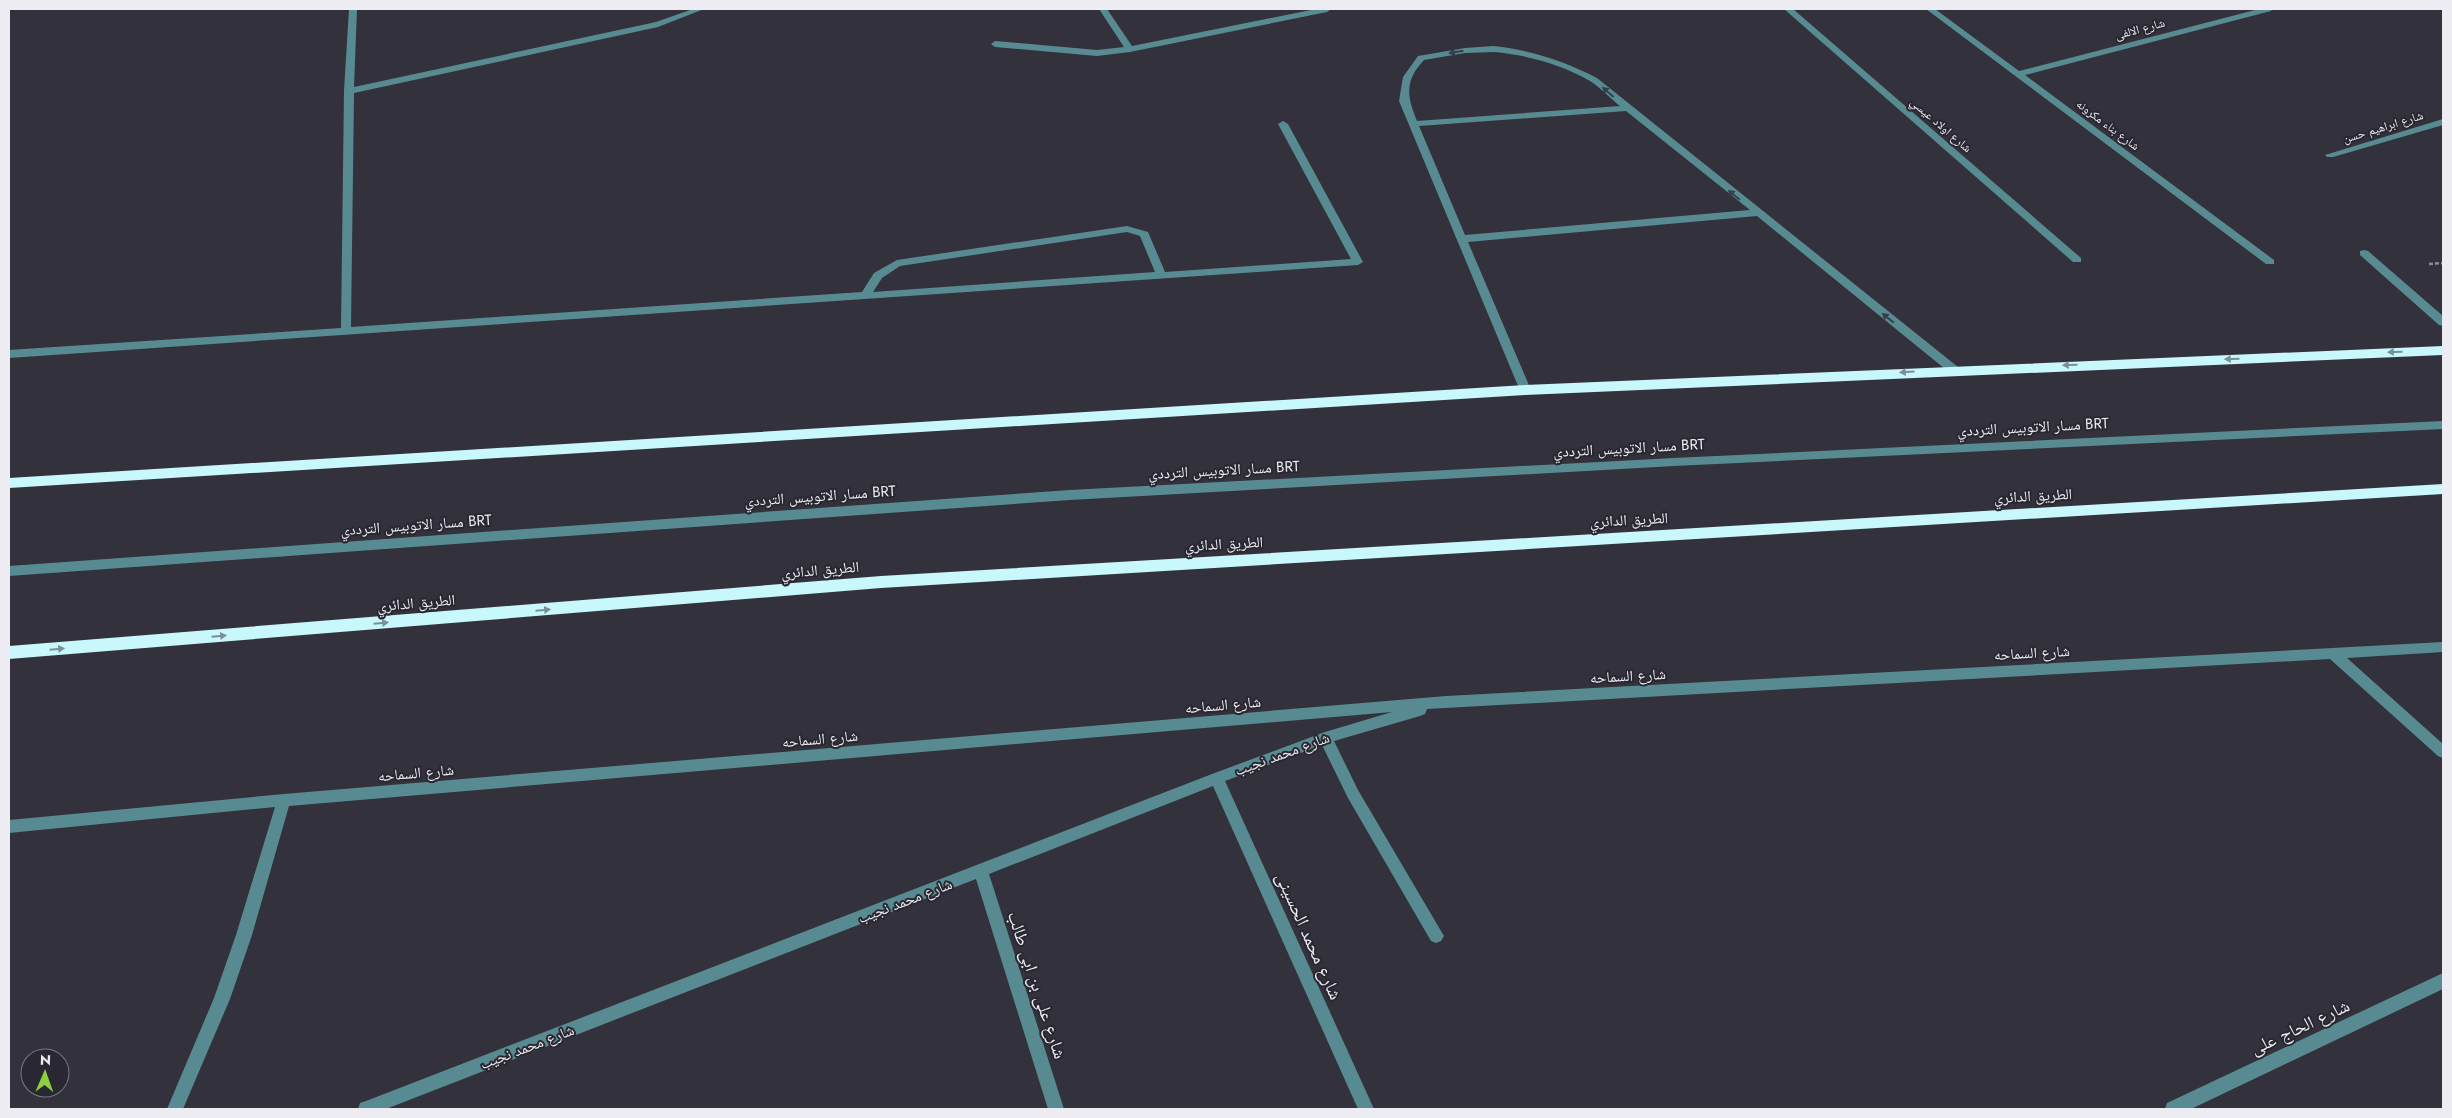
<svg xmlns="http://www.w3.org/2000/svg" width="2452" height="1118" font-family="Jost,'Noto Naskh Arabic',sans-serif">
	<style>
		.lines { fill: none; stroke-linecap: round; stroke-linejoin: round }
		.path { stroke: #8b8a92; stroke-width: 2.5; stroke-dasharray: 4 2; stroke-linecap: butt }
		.minor { fill: #588b91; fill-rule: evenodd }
		.highway { fill: #c8f7fc; fill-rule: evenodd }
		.oneway { fill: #35414a }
		.oneway2 { fill: #789097 }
		.labels { text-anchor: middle; stroke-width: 4; stroke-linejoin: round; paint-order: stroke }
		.far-street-label { font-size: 12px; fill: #edecf3; stroke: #292832 }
		.street-label { font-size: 15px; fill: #edecf3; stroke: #292832 }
		.near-street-label { font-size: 18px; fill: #edecf3; stroke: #292832 }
	</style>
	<rect width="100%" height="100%" fill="#33323c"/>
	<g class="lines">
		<!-- path -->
		<path class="path" d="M2429,264l14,-1"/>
		<!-- minor -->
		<path class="minor" d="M349,9h8l-3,78 302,-65 37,-13h11l-46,18 -304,66 -3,234 511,-35 12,-19 23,-13 230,-34 21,6 17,40 186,-13 -73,-135 5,-3 5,3 75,138 -5,3 -1349,93v-8l332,-22 3,-237zM1127,232l13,4 15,36 -282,20 9,-14 18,-12z
			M1099,9h8l25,37 184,-37h15l-4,3 -197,40 -33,4 -102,-9 -4,-3 4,-3 102,9 27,-3z
			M1784,9h9l288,249v4h-8z
			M1926,9h9l84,62 240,-62h13l-1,2 -246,64 249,185v4h-8z
			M1494,46c37,4 70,15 103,32l361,289 2,3 -2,3h-8l-193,-157 -289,26 63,148 -2,3h-8l-122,-292 4,-24 15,-21 47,-8zM1494,52c33,3 67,12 96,29 11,7 20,17 30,25l-203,15c-10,-24 -13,-40 7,-61l41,-7zM1626,111l124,99 -285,25 -46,-109z
			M2443,119v6l-110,32h-6l-2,-2z
			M2364,250l4,1 75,65v10l-4,-1 -79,-70v-4z
			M2443,421v8l-769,37 -604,34 -1061,76v-10l1061,-76 604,-32z
			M2443,642v10l-96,6 96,86v14l-5,-2 -108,-97 -903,50 -2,5 -5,2 -86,25 24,49 83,141 3,5 -3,5 -5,2 -5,-2 -83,-143 -26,-53 -97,36 149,328h-16l-145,-323 -224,88 75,235h-16l-72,-230 -590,230h-28l2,-6 6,-2 846,-327 113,-42 67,-20 -1103,94 -37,129 -22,64 -47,110h-16l47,-111 22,-63 39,-128 -266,26v-13l275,-26 1162,-98z
			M2443,973v16l-252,120h-26l2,-6z"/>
		<!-- highway -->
		<path class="highway" d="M2443,346v9l-918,40 -1516,93v-10l1516,-93z
			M2443,484v10l-1562,94 -872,71v-13l872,-70z"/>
	</g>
	<!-- one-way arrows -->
	<defs><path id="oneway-solid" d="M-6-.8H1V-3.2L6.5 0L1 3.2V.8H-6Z" transform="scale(1.25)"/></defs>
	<g class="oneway">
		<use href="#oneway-solid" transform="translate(1456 52) rotate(171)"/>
		<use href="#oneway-solid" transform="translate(1608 92) rotate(-139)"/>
		<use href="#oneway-solid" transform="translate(1734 195) rotate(-141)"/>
		<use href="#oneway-solid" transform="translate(1888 318) rotate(-141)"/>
	</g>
	<g class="oneway2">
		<use href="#oneway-solid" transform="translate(2395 352) rotate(178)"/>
		<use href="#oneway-solid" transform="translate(2232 359) rotate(178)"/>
		<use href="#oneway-solid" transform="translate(2070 365) rotate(178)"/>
		<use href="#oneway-solid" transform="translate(1907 372) rotate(177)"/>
		<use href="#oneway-solid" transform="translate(543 610) rotate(-5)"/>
		<use href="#oneway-solid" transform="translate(381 623) rotate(-5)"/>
		<use href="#oneway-solid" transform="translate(219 636) rotate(-5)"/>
		<use href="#oneway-solid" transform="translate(57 649) rotate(-5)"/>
	</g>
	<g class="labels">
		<!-- far-street labels -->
		<g class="far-street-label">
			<text transform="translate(2140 29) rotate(-15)" y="4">شارع الالفى</text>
			<text transform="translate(1941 125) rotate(41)" y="4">شارع اولاد عيسي</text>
			<text transform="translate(2108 125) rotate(37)" y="4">شارع بناء مكرونه</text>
			<text transform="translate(2383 127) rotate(-17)" y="4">شارع ابراهيم حسن</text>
		</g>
		<!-- street labels -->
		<g class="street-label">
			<text transform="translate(2033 427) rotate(-3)" y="5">مسار الاتوبيس الترددي BRT</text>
			<text transform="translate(1629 448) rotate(-3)" y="5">مسار الاتوبيس الترددي BRT</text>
			<text transform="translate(1224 470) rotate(-3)" y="5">مسار الاتوبيس الترددي BRT</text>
			<text transform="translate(820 496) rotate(-4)" y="5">مسار الاتوبيس الترددي BRT</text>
			<text transform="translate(2033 496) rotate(-3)" y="5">الطريق الدائري</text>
			<text transform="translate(1629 520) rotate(-3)" y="5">الطريق الدائري</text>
			<text transform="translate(416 525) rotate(-4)" y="5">مسار الاتوبيس الترددي BRT</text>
			<text transform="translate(1224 544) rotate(-3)" y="5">الطريق الدائري</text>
			<text transform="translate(820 570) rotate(-5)" y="5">الطريق الدائري</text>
			<text transform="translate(416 603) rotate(-5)" y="5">الطريق الدائري</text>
			<text transform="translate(2032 653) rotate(-3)" y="5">شارع السماحه</text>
			<text transform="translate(1628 676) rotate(-3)" y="5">شارع السماحه</text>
			<text transform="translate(1223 705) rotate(-5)" y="5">شارع السماحه</text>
			<text transform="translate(820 739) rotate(-5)" y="5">شارع السماحه</text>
			<text transform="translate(1282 754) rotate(-20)" y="5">شارع محمد نجيب</text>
			<text transform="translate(416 773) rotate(-5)" y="5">شارع السماحه</text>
			<text transform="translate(905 901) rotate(-21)" y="5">شارع محمد نجيب</text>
			<text transform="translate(527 1047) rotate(-21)" y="5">شارع محمد نجيب</text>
		</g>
		<!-- near-street labels -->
		<g class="near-street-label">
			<text transform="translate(1309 936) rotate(66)" y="6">شارع محمد الحسينى</text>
			<text transform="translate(1037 985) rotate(72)" y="6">شارع على بن ابى طالب</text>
			<text transform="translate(2300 1027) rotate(-25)" y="6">شارع الحاج على</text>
		</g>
	</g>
	<!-- border -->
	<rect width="2452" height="1118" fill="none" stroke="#edecf3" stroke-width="20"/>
	<!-- north arrow -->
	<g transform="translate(45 1073) rotate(2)"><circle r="24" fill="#292832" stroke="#77767f"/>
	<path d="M0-4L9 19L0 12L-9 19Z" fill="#8fcd41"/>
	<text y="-8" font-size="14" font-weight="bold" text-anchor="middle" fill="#edecf3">N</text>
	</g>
</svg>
